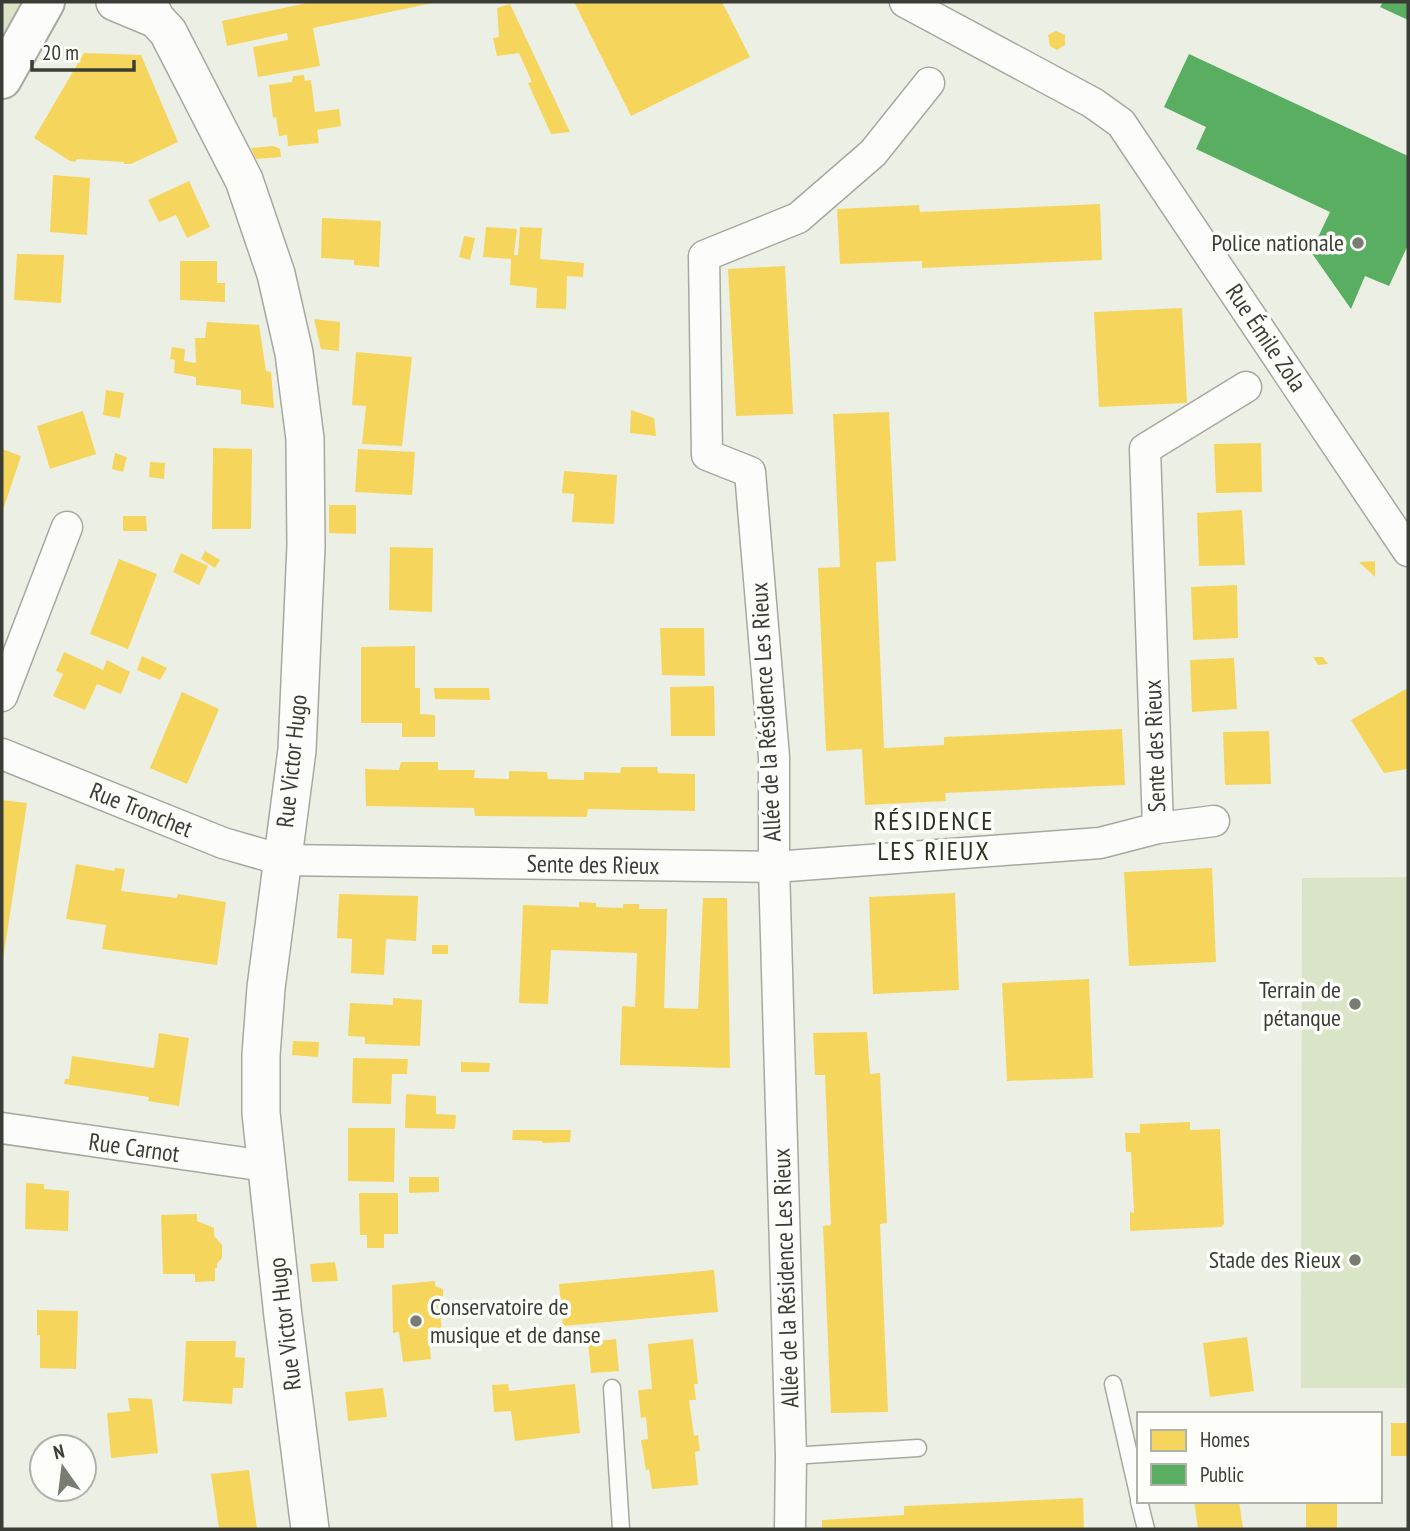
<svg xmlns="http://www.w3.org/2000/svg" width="1410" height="1531" font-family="'PT Sans Narrow',sans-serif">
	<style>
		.green { fill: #dae4c7 }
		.homes { fill: #f6d55c }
		.public { fill: #5aae61 }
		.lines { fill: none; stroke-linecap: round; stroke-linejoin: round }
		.service-casing { stroke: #a6a8a0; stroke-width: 19 }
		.minor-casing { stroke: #a6a8a0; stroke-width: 33 }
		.tertiary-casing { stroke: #a6a8a0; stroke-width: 40 }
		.secondary-casing { stroke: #a6a8a0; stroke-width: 42 }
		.service { stroke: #fcfdfb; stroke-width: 16 }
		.minor { stroke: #fcfdfb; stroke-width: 30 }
		.tertiary { stroke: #fcfdfb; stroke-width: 37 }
		.secondary { stroke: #fcfdfb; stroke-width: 38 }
		.poi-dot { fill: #787c72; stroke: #fdfefa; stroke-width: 2.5 }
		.labels { text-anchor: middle; stroke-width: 7; stroke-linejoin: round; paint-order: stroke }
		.poi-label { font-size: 24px; fill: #3a3d35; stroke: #fdfefa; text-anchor: end }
		.street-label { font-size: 24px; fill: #3a3d35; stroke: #fdfefa }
		.neighbourhood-label { font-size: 26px; letter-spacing: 2px; fill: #2a2f20; stroke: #fdfefa }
	</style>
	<rect width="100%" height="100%" fill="#ecf0e4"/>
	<!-- green -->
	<path class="green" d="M2,2h19l-19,34z
		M1408,877v511h-107l1,-510z"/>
	<!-- homes -->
	<path class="homes" d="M311,2h122v1l-120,25 7,38 -62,11 -5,-30 35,-7 -1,-7 -60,13 -5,-25z
		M574,2h148l28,55 -119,59z
		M510,4l22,47 38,81 -19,2 -23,-51 4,-1 -13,-29 -22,3 -4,-18 6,-1 -2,-29z
		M1056,31l9,4v10l-8,5 -7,-4 -2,-11z
		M84,53l57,2 37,87 -47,22h-7v-2l-47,-3 -2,3 -5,-1 -36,-23z
		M304,75l1,6 6,-1 4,32 24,-3 2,17 -24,4 2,13 -31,3 -1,-11 -8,1 -3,-19 -3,1 -4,-33 23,-3 1,-6z
		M274,146l6,3 1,8 -25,2 -5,-11z
		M53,175l37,3 -3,57 -37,-3z
		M189,181l21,46 -23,11 -11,-23 -17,7 -11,-22z
		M1100,204l2,56 -180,8v-7l-82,3 -3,-55 82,-4 1,7z
		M322,218l59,3 -2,46 -25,-2v-5l-33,-2z
		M486,227l31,2 -3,26h4l2,-28 22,1 -2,31 44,4 -1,14 -16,-1 -1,33 -30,-1 1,-20 -27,-3 1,-26 -28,-2z
		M464,236l11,2 -5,22 -11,-3z
		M17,254l47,1 -3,48 -47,-3z
		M180,261h37v22h8v19l-45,-2z
		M785,266l8,148 -57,2 -8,-147z
		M1182,308l5,95 -88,4 -5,-95z
		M314,319l26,3 -1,29 -18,-2z
		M207,322l52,3 7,46 5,1 3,36 -33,-4v-14l-45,-5v-8l-22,-4 1,-13 -5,-1 2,-12 13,2 -1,12 12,2 -1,-25h10z
		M356,352l56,5 -10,89 -40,-2 4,-38 -14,-1z
		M106,390l18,3 -4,25 -17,-3z
		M631,410l23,8 2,18 -26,-3z
		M83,411l13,43 -46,15 -13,-43z
		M889,412l7,149 -20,1 8,186 60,-3v-8l178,-8 3,56 -180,8 1,8 -81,4 -3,-56 -36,2 -8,-183 22,-1 -7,-153z
		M1261,443l1,49 -46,1 -2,-49z
		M213,448l39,1 -1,80h-39z
		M2,449l19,7 -19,57z
		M358,449l57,3 -3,43 -57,-3z
		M115,453l12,4 -4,15 -11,-3z
		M150,462l15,1 -1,16 -15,-2z
		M564,471l53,4 -3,49 -42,-2 2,-28 -12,-1z
		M329,505h27v29l-27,-1z
		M1242,510l3,55 -46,1 -2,-53z
		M123,516h23l1,15h-24z
		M390,547l43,1 -1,64 -43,-2z
		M205,551l15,9 -5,8 -14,-9z
		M181,553l27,13 -9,19 -26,-13z
		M119,559l38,15 -29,75 -38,-15z
		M1375,561v16l-16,-15z
		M1237,585l1,53 -45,2 -2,-53z
		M660,628h44l1,48 -43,-1z
		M415,646v42h5v26l15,1v22h-33v-14h-41v-76z
		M64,652l39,18 4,-10 23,12 -9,22 -24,-10 -12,26 -32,-14 10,-22 -7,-3z
		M142,656l25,12 -7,12 -23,-10z
		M1313,657h10l5,7 -10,1z
		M1234,658l3,51 -45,3 -2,-52z
		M714,686l1,50h-44l-1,-49z
		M434,688h55l1,12 -55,-1z
		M1406,689l2,5v75l-24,4 -33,-53z
		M182,692l37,17 -32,75 -37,-16z
		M1269,731l2,53 -46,1 -2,-53z
		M401,762h37v8h37l-1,8 35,1v-8l38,1 1,7 36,1v-8l36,1 1,-6h36l1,6 37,1v37l-107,-2 -1,8 -112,-1 -1,-8 -108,-2 -1,-37 34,1z
		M2,800l25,3 -24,156h-1z
		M76,864l38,7 1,-3 10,1 -4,22 56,7 1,-4 48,8 -9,63 -115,-16 4,-24 -40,-6z
		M1212,868l4,94 -87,4 -5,-94z
		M955,893l4,97 -86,4 -4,-97z
		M339,894l79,2 -2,45 -30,-2 -2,36 -33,-2 1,-34 -15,-1z
		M703,898h24l3,170 -110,-3 2,-59 13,1 2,-54 -86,-3 -3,54 -29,-1 4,-98 56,2v-5l17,1v4l27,1v-4h16v5h28l-3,99 34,1z
		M432,945h16v9h-16z
		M1089,979l4,99 -86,3 -5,-98z
		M393,998l29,2 -2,46 -55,-2v-7l-17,-1 2,-33 43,2z
		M867,1032l3,42 10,-1 7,150 -7,1 8,188 -57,1 -8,-187 8,-1 -6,-150h-10l-2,-42z
		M159,1033l30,5 -10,68 -31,-5 1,-4 -85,-13 1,-5h4l3,-23 82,12z
		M293,1041l26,1 -1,15 -26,-2z
		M353,1058l55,1 -1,15h-15l-1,30 -39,-1z
		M461,1062l29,1 -1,9h-28z
		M406,1094l30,2v18l20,1 -1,14 -50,-1z
		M1190,1122v8l30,-1 4,95 -3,3 -91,4v-19l4,1 -3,-61h-5l-1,-19h15v-9z
		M348,1128h47l-1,54 -46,-1z
		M513,1130h58l-1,12 -27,1 -1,-2 -30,-1z
		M409,1177h30v15l-30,1z
		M26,1183l18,1v5l25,2 -1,40 -43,-2z
		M359,1193h39v41h-14v14h-17v-13h-7z
		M197,1214v7l17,7v8l8,9v13l-5,5v5h-2v13l-20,1v-8h-32l-2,-59z
		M335,1262l3,19 -26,1 -2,-18z
		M714,1270l4,42 -155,14 -4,-42z
		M435,1281v5l8,3v7l-4,5 3,31 -14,1 3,26 -28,3 -4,-30 -6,1 -1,-48z
		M37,1310l41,1 -2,58 -36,-1v-33h-3z
		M1247,1337l7,54 -44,6 -7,-54z
		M616,1339l3,32 -28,2 -3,-31z
		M693,1339l5,45h-4l2,16h-7l5,36 4,-1 2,16 -5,1 3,33 -46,4 -3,-20 -3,1 -5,-30 7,-1 -2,-22 -5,1 -3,-28 14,-1 -4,-45z
		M186,1341h50l-1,16 10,1 -2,30h-10l-1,16 -49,-3z
		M508,1384l1,7 66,-7 5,49 -65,8 -4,-30 -17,1 -2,-27z
		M383,1388l4,29 -39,4 -3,-29z
		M128,1398l24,1 6,54 -47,5 -4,-45 23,-2z
		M1391,1423h17v33h-17z
		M249,1470l8,59h-38l-8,-55z
		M1083,1498l1,31h-262v-9l82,-5v-9z
		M1194,1501h45l4,27 -45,1z
		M1306,1501h31v27h-31z"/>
	<!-- public -->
	<path class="public" d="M1383,2h25v18l-28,-13z
		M1189,54l219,102v89l-19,41 -24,-10 -14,33 -40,-57 19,-40 -134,-63 10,-22 -42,-20z"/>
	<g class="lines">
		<defs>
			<path id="service" d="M1113,1384l26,114
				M612,1388l9,141
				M791,1456l127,-8
				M1139,1501l7,28"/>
			<path id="minor" d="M905,2l188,101 28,20 287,428
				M2,696l65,-169
				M2,754l221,89 59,17 492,7 326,-24 58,-15 56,-7
				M1158,828l-13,-379 101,-62
				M2,1128l264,38
				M790,1529l1,-73 -17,-589v-110l-24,-285 -43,-17 -3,-199 94,-38 75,-65 56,-70"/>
			<path id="tertiary" d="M115,2l41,17
				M147,2l9,17 12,13 76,148 32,94 18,79 11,86 1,107 -9,204 -31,238 -5,67v58l22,203 27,213"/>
			<path id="secondary" d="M2,79l43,-77"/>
		</defs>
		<!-- service casing -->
		<use href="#service" class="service-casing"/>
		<!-- minor casing -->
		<use href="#minor" class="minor-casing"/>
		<!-- tertiary casing -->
		<use href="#tertiary" class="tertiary-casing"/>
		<!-- secondary casing -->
		<use href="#secondary" class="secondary-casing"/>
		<!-- service -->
		<use href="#service" class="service"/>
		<!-- minor -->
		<use href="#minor" class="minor"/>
		<!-- tertiary -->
		<use href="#tertiary" class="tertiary"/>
		<!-- secondary -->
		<use href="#secondary" class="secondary"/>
	</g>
	<!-- markers -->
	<g class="poi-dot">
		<circle cx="1358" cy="243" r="7"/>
		<circle cx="1355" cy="1004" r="7"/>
		<circle cx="1355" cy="1260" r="7"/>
		<circle cx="416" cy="1321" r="7"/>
	</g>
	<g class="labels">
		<!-- poi labels -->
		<g class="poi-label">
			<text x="1344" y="251">Police nationale</text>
			<text x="1341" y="998">Terrain de<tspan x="1341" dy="28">pétanque</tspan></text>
			<text x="1341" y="1268">Stade des Rieux</text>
			<text x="430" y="1315" text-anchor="start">Conservatoire de<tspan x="430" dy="28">musique et de danse</tspan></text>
		</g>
		<!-- street labels -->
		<g class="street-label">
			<text transform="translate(1266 338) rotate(56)" y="8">Rue Émile Zola</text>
			<text transform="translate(766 712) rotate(-93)" y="8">Allée de la Résidence Les Rieux</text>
			<text transform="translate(1155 746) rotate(-92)" y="8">Sente des Rieux</text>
			<text transform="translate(292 761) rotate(-84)" y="8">Rue Victor Hugo</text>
			<text transform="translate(141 810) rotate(22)" y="8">Rue Tronchet</text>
			<text transform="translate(593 865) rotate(1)" y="8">Sente des Rieux</text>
			<text transform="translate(134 1148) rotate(8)" y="8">Rue Carnot</text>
			<text transform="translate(786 1278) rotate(-92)" y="8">Allée de la Résidence Les Rieux</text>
			<text transform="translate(285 1324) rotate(-97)" y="8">Rue Victor Hugo</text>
		</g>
		<!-- neighbourhood labels -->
		<g class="neighbourhood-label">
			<text x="934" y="830">RÉSIDENCE<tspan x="934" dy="30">LES RIEUX</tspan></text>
		</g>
	</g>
	<!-- border -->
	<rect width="1410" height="1531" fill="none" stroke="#3a3d35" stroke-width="7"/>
	<!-- legend -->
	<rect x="1137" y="1412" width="245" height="91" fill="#fdfefa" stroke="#afb1ab" stroke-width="2"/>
	<rect x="1151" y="1430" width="35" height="21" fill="#f6d55c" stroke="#afb1ab" stroke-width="2"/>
	<text x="1200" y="1447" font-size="21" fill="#3a3d35">Homes</text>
	<rect x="1151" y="1464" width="35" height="21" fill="#5aae61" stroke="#afb1ab" stroke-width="2"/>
	<text x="1200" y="1482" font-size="21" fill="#3a3d35">Public</text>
	<!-- north arrow -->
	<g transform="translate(63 1468) rotate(346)"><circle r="33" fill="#fdfefa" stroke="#afb1ab" stroke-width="2"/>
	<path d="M0-5L12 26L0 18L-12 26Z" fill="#787c72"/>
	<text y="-10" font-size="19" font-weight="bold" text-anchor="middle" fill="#3a3d35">N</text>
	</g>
	<!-- scale -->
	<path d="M32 60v10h102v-10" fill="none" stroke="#3a3d35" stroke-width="3.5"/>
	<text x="42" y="60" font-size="21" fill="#3a3d35" stroke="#fdfefa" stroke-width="5" paint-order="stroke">20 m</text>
</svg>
